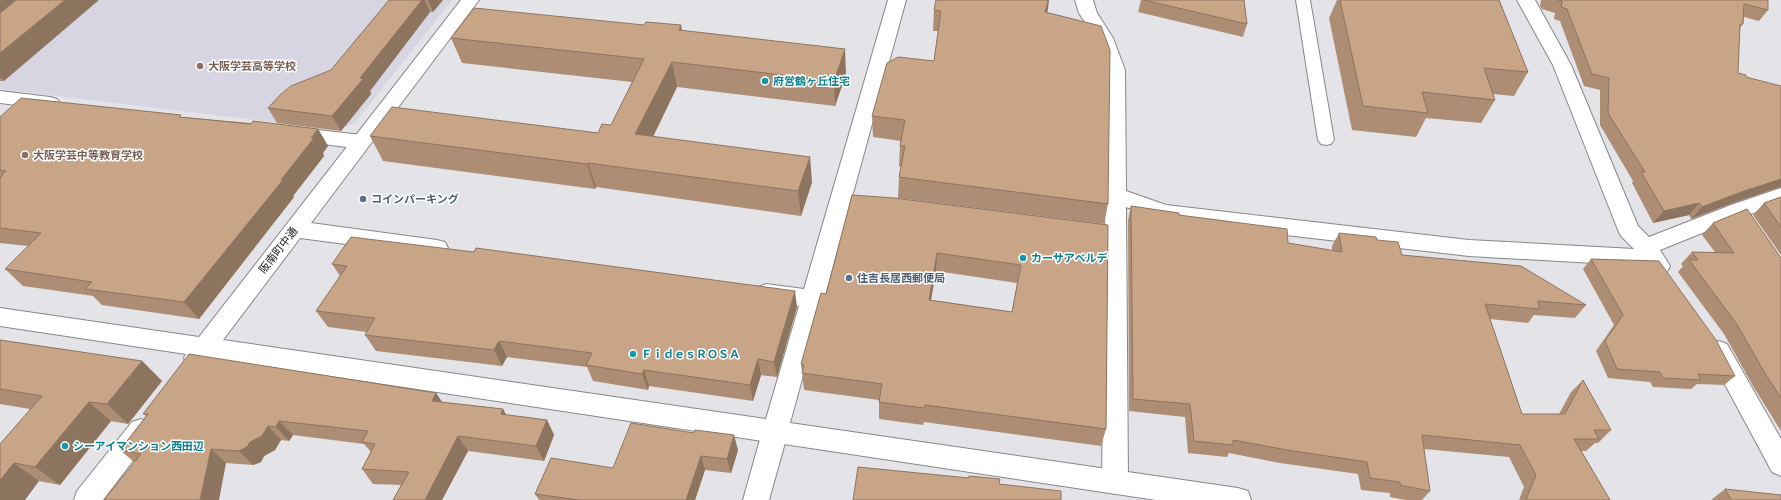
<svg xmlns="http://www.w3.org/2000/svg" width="1781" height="500" font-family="Helvetica,'Noto Sans JP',sans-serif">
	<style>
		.built { fill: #d6d5e1 }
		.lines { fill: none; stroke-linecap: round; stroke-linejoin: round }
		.service-casing { stroke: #87878b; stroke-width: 2 }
		.minor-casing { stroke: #87878b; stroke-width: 2 }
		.tertiary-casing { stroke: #87878b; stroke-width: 2 }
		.service { fill: #fff; fill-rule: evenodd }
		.minor { fill: #fff; fill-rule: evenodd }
		.tertiary { fill: #fff; fill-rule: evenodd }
		.wall { fill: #ad8e75; fill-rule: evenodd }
		.shaded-wall { fill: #8d745f }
		.building { fill: #c9a588; stroke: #8d745f; fill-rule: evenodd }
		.education-dot { fill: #8d6e63; stroke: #fff; stroke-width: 1.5 }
		.culture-dot { fill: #0f9aa8; stroke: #fff; stroke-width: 1.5 }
		.service-dot { fill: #5c6f8a; stroke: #fff; stroke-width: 1.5 }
		.labels { text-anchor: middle; stroke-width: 3; stroke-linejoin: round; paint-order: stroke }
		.education-label { font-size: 11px; font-weight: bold; fill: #785e54; stroke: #fff; text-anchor: start }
		.culture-label { font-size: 11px; font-weight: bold; fill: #0d838f; stroke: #fff; text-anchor: start }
		.service-label { font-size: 11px; font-weight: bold; fill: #4e5e75; stroke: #fff; text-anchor: start }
		.street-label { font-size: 11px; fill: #141416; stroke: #fff }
	</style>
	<rect width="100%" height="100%" fill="#e3e3e8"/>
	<!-- built -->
	<path class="built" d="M54,0h398l-97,123 -17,7 -338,-41v-45z"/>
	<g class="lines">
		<defs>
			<path id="service" d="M1296,0h14l24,140 -3,4 -5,1 -5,-1 -3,-4z"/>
			<path id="minor" d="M1075,0h18l4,13 16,25 12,32 1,121 40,14 303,35 165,9 -13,-13 -3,-6 -65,-165 -36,-65h18l36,65 67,161 11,11 82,-32 50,-17v16l-34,11 -87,35 10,16 -3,6c-9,3 -14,2 -20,-6l-178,-10 -305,-35 -38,-14 2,275 -4,9 -9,3 -9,-3 -4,-9 5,-412 -12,-32 -16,-25z
				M0,91l50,6 7,2 3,4 -3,4 -7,2 -50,-6z
				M293,127l68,8 7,2 3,5 -3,5 -7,2 -75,-10 -3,-5 3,-5z
				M1719,341l8,3 54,95v37l-9,-4 -65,-121 4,-7z
				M775,421l9,3 4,8 -19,68h-26l19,-68 4,-8z"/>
			<path id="tertiary" d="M461,0h18l-168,223 126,17 8,2 3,6 -3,6 -8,2 -137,-18 -77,102 543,79 33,-113 -33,-4 -8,-3 -3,-6 3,-6 8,-3 38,5 84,-289h18l-116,423 448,65 10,3 3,9h-95l-946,-142c-7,9 -12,11 -23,7l-3,-7 2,-4 -186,-28v-18l199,29z
				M141,419l9,3 4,8 -4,8 -47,62h-29l3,-9 55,-69z"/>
		</defs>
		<!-- service casing -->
		<use href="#service" class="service-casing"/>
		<!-- minor casing -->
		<use href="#minor" class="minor-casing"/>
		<!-- tertiary casing -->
		<use href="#tertiary" class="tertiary-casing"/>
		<!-- service -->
		<use href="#service" class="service"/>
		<!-- minor -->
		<use href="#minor" class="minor"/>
		<!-- tertiary -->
		<use href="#tertiary" class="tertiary"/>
	</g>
	<!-- wall -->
	<path class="wall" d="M0,0l4,81h-4z
		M389,0h54l-10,12h-3l-60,79 1,3 -30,37 -64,-8 -9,-15 63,-38z
		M1141,0h103l3,24 -4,13 -105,-25z
		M1337,0h162l29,72 -14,24 -21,-2 2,6 -14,23 -55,-5 -10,19 -64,-7 -23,-112z
		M1541,0h227v10l-9,11 -15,-4 -1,7 -3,4 -10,176 -39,15 -2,-4 -36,8 -21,-40 1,-2 -33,-56v-35l-16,-4 -24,-65 -6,-2 1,-6 -13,-4 -2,-3z
		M1048,9l-1,3 61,192 -4,20 -206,-26 1,-21 2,-10 -2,-1 1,-20 1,-5 -28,-4 -1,-21 62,-55 4,-30h-5l1,-21z
		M682,31l164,43 -11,32 -158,-19 -24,50 159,45 -11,34 -205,-29 -1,2 -212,-28 -13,-25 228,-3 13,-8 21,-43 -170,-19 -11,-25z
		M0,117h182l136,12 10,17 -5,7 1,3 -31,40 1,1 -95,122 -97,-14 -9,-9 -70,-10 -18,-17 23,-23 -28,-3z
		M852,195l256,30 -2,204 -5,17 -177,-24 -1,3 -44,-6v-19l-75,-10 -3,-26 25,-70zM936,271l81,12 -5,29 -81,-12z
		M1781,197v58l-28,-40 11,-12z
		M1131,206l48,9 109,28 44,8v-5l7,-13 38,7 25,15 184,50 -11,13 -41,-3 -6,8 -38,-4 32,95h37l12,-22 12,-12 28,50 -13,13h-3l-9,8h-5l29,49h-91l5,-13 -15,-30 -85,-8 6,42 -8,9h-16l-16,-3v-4l-29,-3 -3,-16 -78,-11 -51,-10 -2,4 -39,-4 -3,-36 -56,-6 -1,-191z
		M1713,223l68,35v173l-28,-45 -29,-52 -46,-62 5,-6 -2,-2 11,-12h23l-13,-17z
		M1591,259l144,117 -11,9 -27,-1 -6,5 -38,-2 -3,-5 -42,-4 -12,-27 18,-26 -31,-56z
		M332,264l465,43 -20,70 -16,-2 -8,26 -104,-15 -1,4 -55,-9 -6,-14 -80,-10 -5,9 -126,-15 -11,-16 2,-3 -39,-5 -12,-16 24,-35z
		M0,340l142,21 20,20 -34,43 -17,-3 -51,64 -21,-4 -39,19 30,-91 -30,-5z
		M436,393l6,9 61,7 3,6 41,5 7,15 -10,26 -76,-10 -26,49h-49l8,-15 -28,-1 -11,-15 9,-17 -7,-8 -71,-9 -4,6 -8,-1 -6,10 -11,6 -3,6 -8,3 -27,-2 -92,-1 -14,-12 26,-34 -3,-2z
		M738,450l-7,23 -26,-3 -10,30h-156l-4,-6 78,-26z
		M1725,489l56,11h-70z"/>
	<!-- shaded-wall -->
	<path class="shaded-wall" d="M0,0h28l-28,22z
		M65,0h34l-95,81 -4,-4v-24z
		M422,0h3l5,12 -60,79 1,3 -30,37 -9,-15 28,-38z
		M428,0h15l-10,12z
		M1048,0h1l-1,9 -6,23 3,-20z
		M681,25l5,25 -7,-20z
		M845,49l1,25 -11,32 -1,-25z
		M672,62l5,25 -35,72 -7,-25z
		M318,129l10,17 -5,7 1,3 -31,40 1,1 -95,122 -15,-17 97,-122 30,-42z
		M810,157l2,25 -11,34 -3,-25z
		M588,163l8,24 -1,2 -8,-25z
		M1781,179v8l-51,17 -39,15 11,-12 39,-15z
		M1699,203l-10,12 -36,8 11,-12z
		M937,253l-1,18 -8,46 1,-17z
		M795,291l2,16 -20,70 -3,-15z
		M499,341l8,16 -5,9 -8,-16z
		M758,359l3,16 -8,26 -3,-16z
		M142,361l20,20 -34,43 -21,-20z
		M644,370l5,16 -1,4 -6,-16z
		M436,393l10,15 -14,-7z
		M89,402l22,19 -51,64 -25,-18z
		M503,409l8,15 -10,-10z
		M547,420l7,15 -10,26 -8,-15z
		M279,421l14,14 -4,6 -13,-14z
		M268,426l13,14 -6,10 -11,6 -3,6 -8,3 -14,-14z
		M734,435l4,15 -7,23 -4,-14z
		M458,436l10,15 -26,49h-17z
		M211,449l15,14 -7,37h-19z
		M701,456l4,14 -10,30h-9z
		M14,463l25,18 -14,19h-25v-20z"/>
	<!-- building -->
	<path class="building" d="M16,0h49l-65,53v-40z
		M389,0h33l-62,78 3,1 -31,37 -64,-8 13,-14 10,-8 40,-16z
		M936,0h112l-3,12 56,14 9,24 -2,154 -209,-27 6,-31h-5l5,-26 -33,-4 15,-53 11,-6 36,4 7,-50 -7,-1z
		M1144,0h100l3,24 -56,-13z
		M1340,0h159l29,72 -44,-4 11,32 -73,-8 6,21 -65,-7z
		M1558,0h210v10l-24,-6 -1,20h-3l-2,49 8,2v2l35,9v93l-40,13 -39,15 -3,-4 -35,8 -23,-39h4l-37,-59 1,-35 -17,-4 -25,-65 -6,-2 1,-6z
		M474,8l170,17 2,-3 35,3 -2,5 166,19 -11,32 -162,-19 -37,72 175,23 -12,34 -210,-28 -1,1 -217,-28 22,-29 206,26 4,-9 9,1 33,-66 -193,-21z
		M21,98l160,17 -2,2 72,7 2,-3 65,8 -7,9h3l-33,42h2l-99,122 -99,-13 7,-7 -87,-13 36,-36 -41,-5v-50l3,-3h-1l4,-4 -6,-1v-53z
		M852,195l42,3 214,27 -2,204 -181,-24 -1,3 -45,-6 3,-18 -80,-11 2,-8 -3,-1 20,-71 5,1zM937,253l84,12 -9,47 -83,-12z
		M1781,197v30l-17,-24z
		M1131,206l48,7v2l108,14 1,14 54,9 -3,-19 37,4 1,3 21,2 4,13 119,11 65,39 -48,-4 1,8 -54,-5 37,110h43l18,-34 28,50h-17l5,9h-25l36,61h-84l10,-25 -16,-30 -98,-10 8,56 -30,-6v-3l-30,-4 -3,-16 -80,-12 -54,-10v5l-39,-4 -4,-37 -57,-5z
		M1747,209l34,49v140l-15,-23 -30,-52 -47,-63h9l-6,-8 42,1 -21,-30z
		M351,237l123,15 2,-4 319,43 -21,71 -16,-3 -8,26 -106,-15 -2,4 -56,-9 6,-12 -93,-12 -5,9 -129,-15 10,-17 -59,-7 31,-45 -15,-2z
		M1591,259l68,2 57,79 19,36 -37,-2 3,6 -38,-2 -3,-6 -43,-3 -12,-28 18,-26z
		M0,340l142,21 -35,43 -18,-2 -54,65 -21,-4 -14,17v-36l42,-48 -42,-7z
		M189,354l247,39 -4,8 71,8 -2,5 46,6 -11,26 -78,-10 -33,64h-32l16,-28 -47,-3 13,-25 -13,-2 6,-11 -89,-10 -3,6 -8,-1 -6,10 -12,6 -3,5 -8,4 -28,-2 -11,51h-96l37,-46 -21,-4 28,-36h-5z
		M631,423l63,10 1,-3 39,5 -7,24 -26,-3 -15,44h-107l-44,-6 16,-36 62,10z
		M858,467l111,11v-2l31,3 -1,5 62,7v9h-208z
		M1725,489l56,6v5h-50z"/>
	<!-- markers -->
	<g class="education-dot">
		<circle cx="200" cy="66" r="4"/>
		<circle cx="25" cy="155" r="4"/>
	</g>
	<g class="culture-dot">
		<circle cx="765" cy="81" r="4"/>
		<circle cx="1023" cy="258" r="4"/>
		<circle cx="633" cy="354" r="4"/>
		<circle cx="65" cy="446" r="4"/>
	</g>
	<g class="service-dot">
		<circle cx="363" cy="199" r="4"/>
		<circle cx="849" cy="278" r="4"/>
	</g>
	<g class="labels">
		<!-- education labels -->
		<g class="education-label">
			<text x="208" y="70">大阪学芸高等学校</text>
			<text x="33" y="159">大阪学芸中等教育学校</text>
		</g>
		<!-- culture labels -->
		<g class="culture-label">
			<text x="773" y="85">府営鶴ヶ丘住宅</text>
			<text x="1031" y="262">カーサアベルデ</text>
			<text x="641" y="358">ＦｉｄｅｓＲＯＳＡ</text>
			<text x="73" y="450">シーアイマンション西田辺</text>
		</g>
		<!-- service labels -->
		<g class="service-label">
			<text x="371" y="203">コインパーキング</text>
			<text x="857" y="282">住吉長居西郵便局</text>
		</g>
		<!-- street labels -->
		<g class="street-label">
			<text transform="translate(278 250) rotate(-52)" y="4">阪南町中通</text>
		</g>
	</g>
</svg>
